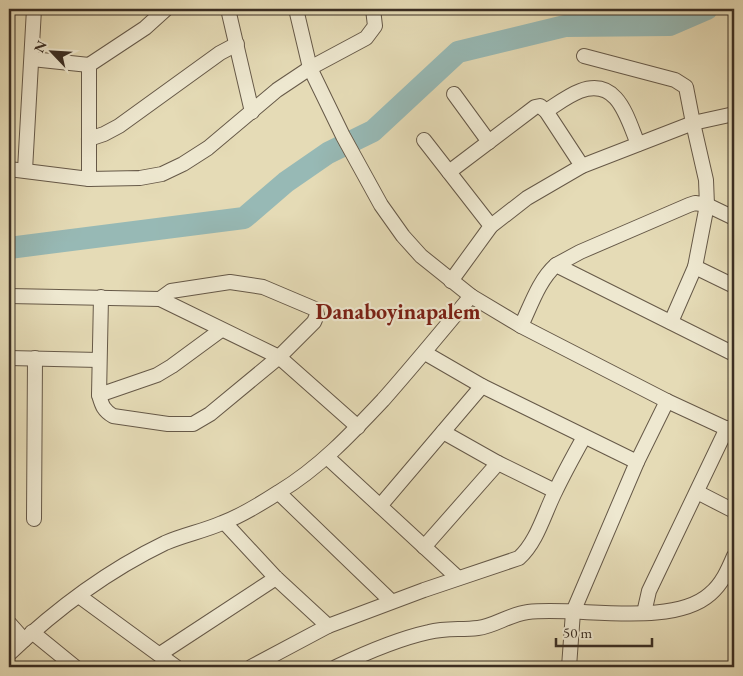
<svg xmlns="http://www.w3.org/2000/svg" width="743" height="676" font-family="'EB Garamond',serif">
  <style>
    .lines { fill: none; stroke-linecap: round; stroke-linejoin: round }
    .river { stroke: #97b9b5; stroke-width: 22 }
    .minor-casing { stroke: #665948; stroke-width: 16 }
    .minor { stroke: #eee8d0; stroke-width: 14 }
    .labels { text-anchor: middle; stroke-width: 4.5; stroke-linejoin: round; paint-order: stroke }
    .district-label { font-size: 22px; font-weight: bold; fill: #7a1f14; stroke: #eee8d0 }
  </style>
  <rect width="100%" height="100%" fill="#e5dbb6"/>
  <filter id="stains"><feTurbulence type="fractalNoise" baseFrequency=".004" numOctaves="4"/><feColorMatrix values="0 0 0 0 .2 0 0 0 0 .09 0 0 0 0 .02 0 0 0 .5 -.17"/></filter>
  <radialGradient id="worn" r=".72"><stop offset=".6" stop-color="#630" stop-opacity="0"/><stop offset="1" stop-color="#630" stop-opacity=".3"/></radialGradient>
  <g class="lines">
    <path class="river" d="M9,248L244,218L286,182L328,153L373,131L458,52L565,26L670,25L707,9"/>
    <defs>
      <g id="minor">
        <path d="M228,9L252,112"/>
        <path d="M296,9L310,68L343,136L381,205L403,236L421,256L471,296L521,326L667,401L734,432"/>
        <path d="M32,59L89,65"/>
        <path d="M454,94L489,142"/>
        <path d="M546,111C557,104 569,95 580,91C618,77 627,118 638,144"/>
        <path d="M89,139L104,134L119,126L220,53L237,44"/>
        <path d="M424,140L491,226"/>
        <path d="M9,169L89,179L140,178L162,174L183,164L208,148L277,90L310,68L366,38L375,26L373,9"/>
        <path d="M25,170L34,9"/>
        <path d="M449,172L535,107L540,106L546,111L582,166"/>
        <path d="M89,179V65L145,28L166,9"/>
        <path d="M734,218L707,205L695,267L734,286"/>
        <path d="M556,265L580,252L689,205L695,203L707,205L706,180L693,123L686,87L675,80L584,56"/>
        <path d="M451,281L491,226L527,198L582,166L693,123L734,114"/>
        <path d="M9,296L160,299L279,357L358,427"/>
        <path d="M101,297L99,395L157,375L172,366L221,330"/>
        <path d="M671,322L695,267"/>
        <path d="M521,326C531,305 539,280 556,265L734,354"/>
        <path d="M425,353L482,386L637,462"/>
        <path d="M9,358L99,360"/>
        <path d="M99,395C102,405 103,410 113,416L168,424H193L210,414L279,357L314,322L317,315L315,309L263,287L230,282L171,291L160,299"/>
        <path d="M443,432L498,463"/>
        <path d="M327,457L458,578"/>
        <path d="M697,492L734,511"/>
        <path d="M279,493L391,601"/>
        <path d="M380,506L482,386"/>
        <path d="M34,519L35,358"/>
        <path d="M225,523L276,578L328,626"/>
        <path d="M424,547L498,463L555,491"/>
        <path d="M79,596L176,667"/>
        <path d="M644,613L649,591L727,428"/>
        <path d="M9,623L24,640"/>
        <path d="M32,632L75,667"/>
        <path d="M9,654C55,610 107,571 165,543C183,535 204,531 222,523C241,516 262,503 279,492C319,468 351,434 383,400C413,366 442,331 471,296"/>
        <path d="M160,654L276,578"/>
        <path d="M251,667L328,626L424,590L519,558C537,542 544,514 555,492C564,473 574,455 584,437"/>
        <path d="M336,667C365,653 397,639 429,632C445,628 461,630 478,628C495,626 510,614 528,612C577,606 672,628 710,594C722,584 728,570 734,556"/>
        <path d="M569,667L573,612L637,462L667,401"/>
      </g>
    </defs>
    <use href="#minor" class="minor-casing"/>
    <use href="#minor" class="minor"/>
  </g>
  <g class="labels">
    <g class="district-label">
      <text x="398" y="319">Danaboyinapalem</text>
    </g>
  </g>
  <rect width="743" height="676" fill="none" stroke="#e5dbb6" stroke-width="30"/>
  <rect x="10" y="10" width="723" height="656" fill="none" stroke="#3b2e23" stroke-width="2.5"/>
  <rect x="15" y="15" width="713" height="646" fill="none" stroke="#3b2e23"/>
  <g transform="translate(52 52) rotate(295)" stroke="#eee8d0" stroke-width="4" paint-order="stroke">
  <path d="M0-4L9 19L0 12L-9 19Z" fill="#3b2e23"/>
  <text y="-8" font-size="14" font-weight="bold" text-anchor="middle" fill="#3b2e23">N</text>
  </g>
  <path d="M556 638v8h96v-8" fill="none" stroke="#3b2e23" stroke-width="2.5"/>
  <text x="563" y="638" font-size="15" fill="#3b2e23" stroke="#eee8d0" stroke-width="4" paint-order="stroke">50 m</text>
  <rect width="100%" height="100%" filter="url(#stains)"/>
  <rect width="100%" height="100%" fill="url(#worn)"/>
</svg>
